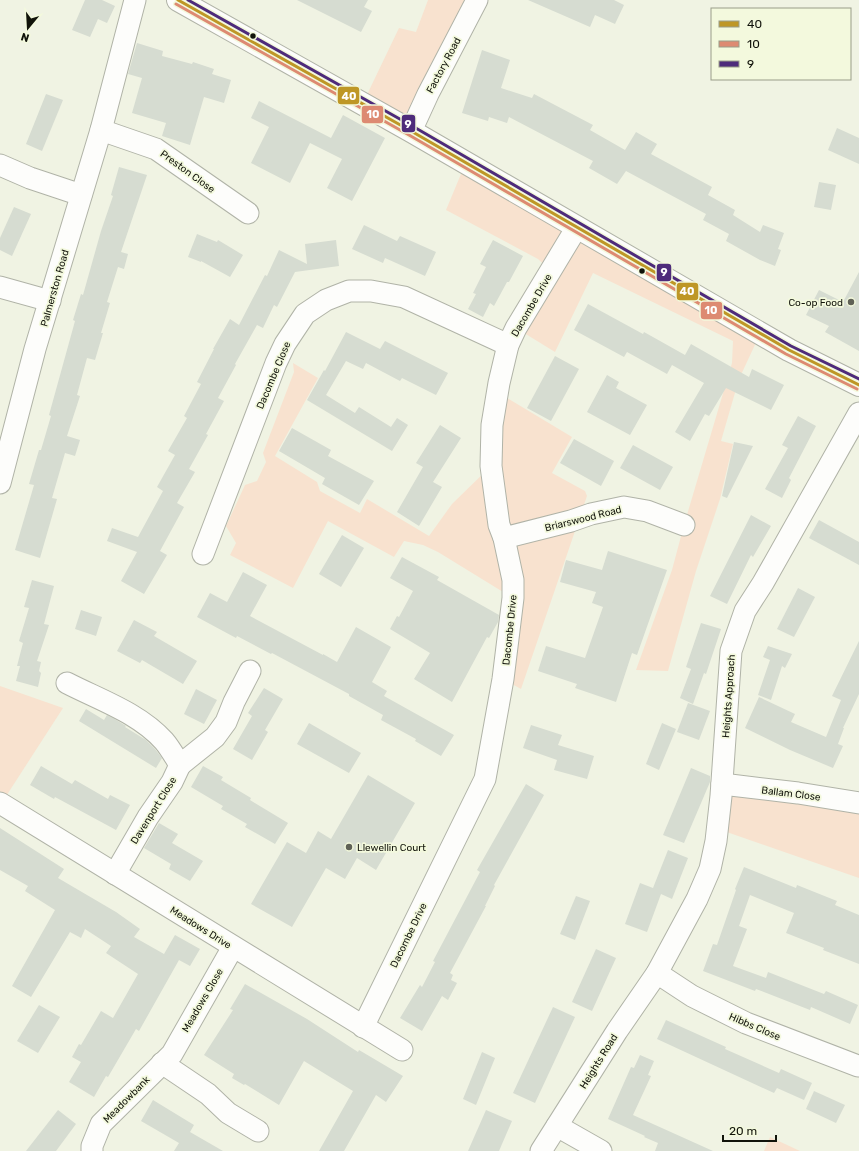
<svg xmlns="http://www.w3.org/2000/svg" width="859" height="1151" font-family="Rubik,sans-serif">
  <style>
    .green { fill: #f8e2cf }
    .building { fill: #d6dcd1 }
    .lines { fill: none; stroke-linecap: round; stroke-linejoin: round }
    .minor-casing { stroke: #b0b3a7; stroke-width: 23 }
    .secondary-casing { stroke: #b0b3a7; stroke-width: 24 }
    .minor { stroke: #fdfdfb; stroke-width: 21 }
    .secondary { stroke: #fdfdfb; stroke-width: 22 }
    .bus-1-casing { stroke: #f3f9dd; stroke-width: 6 }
    .bus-2-casing { stroke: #f3f9dd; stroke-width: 6 }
    .bus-3-casing { stroke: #f3f9dd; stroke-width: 6 }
    .bus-1 { stroke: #be9726; stroke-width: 3 }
    .bus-2 { stroke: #dd8a72; stroke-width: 3 }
    .bus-3 { stroke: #4e2b7b; stroke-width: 3 }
    .bus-dot { fill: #11130a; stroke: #f3f9dd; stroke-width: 1.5 }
    .poi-dot { fill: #5f6156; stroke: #f3f9dd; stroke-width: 1.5 }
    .labels { text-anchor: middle; stroke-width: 3.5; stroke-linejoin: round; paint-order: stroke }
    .street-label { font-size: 10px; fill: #11130a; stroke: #f3f9dd }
    .poi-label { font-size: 10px; fill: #11130a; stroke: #f3f9dd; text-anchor: end }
    .line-badge { stroke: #f3f9dd; stroke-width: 1.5 }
    .badge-label { font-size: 11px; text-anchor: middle; font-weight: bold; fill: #fff }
  </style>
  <rect width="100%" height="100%" fill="#f0f3e3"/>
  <g class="green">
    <path d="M428,0H477L411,131L363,103L399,28L416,32Z"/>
    <path d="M466,162L760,334L739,379L721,441L733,444L720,499L696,571L668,671L636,670L672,570L684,525L732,363L733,341L593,273L555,352L516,328L551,271L538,259L446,210Z"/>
    <path d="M293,363L318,378L275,456L317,482L320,491L360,513L367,499L429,536L452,504L491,466L497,392L572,437L552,473L585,491L587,496L521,689L503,679L513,598L438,552L423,545L404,541L394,557L328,521L293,588L230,555L236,543L226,526L245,485L257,481L266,462L263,453L294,372Z"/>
    <path d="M0,686L63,708L1,804L0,803Z"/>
    <path d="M722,784L859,803V878L718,829Z"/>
    <path d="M770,1137L800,1151H764Z"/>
  </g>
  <g class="building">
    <path d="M85,0H102L115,6L107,23L98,19L90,37L72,30Z"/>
    <path d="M297,0H368L364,7L372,11L361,32Z"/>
    <path d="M528,0H614L624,5L615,24L595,15L590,27Z"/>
    <path d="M137,43L163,51L162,56L192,64L193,62L214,69L212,74L231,80L224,103L204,97L190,145L162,136L166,123L132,113L142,78L128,74Z"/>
    <path d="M482,50L510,60L501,88L532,98L534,94L593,125L590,130L625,150L636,132L657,144L651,154L712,187L708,195L735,210L733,215L760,232L763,225L784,233L778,249L781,250L775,266L760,260L726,241L729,234L703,220L706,214L626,171L617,184L589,168L593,161L509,117L507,123L489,117L488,121L462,113Z"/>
    <path d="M46,94L63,100L42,151L26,144Z"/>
    <path d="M259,101L331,138L343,115L385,138L352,201L327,188L342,159L310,143L290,183L251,163L269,127L251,118Z"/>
    <path d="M837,128L859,138V164L828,150Z"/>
    <path d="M119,167L147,175L121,252L128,254L124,269L118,267L107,302L110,303L101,333H103L95,360L87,358L77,395L80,396L67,436L80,440L75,456L65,453L52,498L57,499L40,558L15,550L34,485L29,484L39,450H41L51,416L49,415L75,321L73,320L81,294L83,295L101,231L113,196L111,195Z"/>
    <path d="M819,182L836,185L831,210L814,207Z"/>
    <path d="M14,207L31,214L12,256L0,250V238Z"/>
    <path d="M364,225L397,241L400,236L436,252L425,276L385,258L383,263L352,249Z"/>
    <path d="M197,234L217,242L218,240L243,255L230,277L201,261V262L188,257Z"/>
    <path d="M336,240L339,266L295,272L277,307L274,305L263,328L257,325L235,364L236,365L218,398L224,401L206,434L208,435L189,469L195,472L177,503L184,507L160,551L167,555L144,594L121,581L137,552L107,541L112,528L138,537L163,491L157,487L175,455L168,451L187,418L184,416L201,384L197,382L214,349H213L230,319L239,325L265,275L267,276L279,250L307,264L305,244Z"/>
    <path d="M493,240L523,256L509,282H507L494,306L490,303L483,317L468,309L476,294L473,293L486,267L480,264Z"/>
    <path d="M859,272V351L825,332L829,326L806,315L819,290L843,302Z"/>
    <path d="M588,304L643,334L644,332L685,355L691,344L749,377L752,369L784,385L771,410L726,388L709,416L705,414L690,441L675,432L704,383L672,365L667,374L627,352L624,357L574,330Z"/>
    <path d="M346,332L380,349L385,341L448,373L436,395L402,378L400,381L366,363L363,369L346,361L326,395L355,413L359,407L391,427L397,418L408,425L392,451L307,400L324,370L325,371Z"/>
    <path d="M555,356L579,369L551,421L527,408Z"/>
    <path d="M607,375L619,382L616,388L647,405L630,435L587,412Z"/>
    <path d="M798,416L816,426L789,478L791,480L782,498L765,489L788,448L782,445Z"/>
    <path d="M440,425L461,438L433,482L442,487L419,526L397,512L423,467L416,463Z"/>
    <path d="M292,428L331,450L328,456L374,481L359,505L322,484L325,478L279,451Z"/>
    <path d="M574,439L614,461L601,486L560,463Z"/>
    <path d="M734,442L753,446L727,498L722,496Z"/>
    <path d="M633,445L673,467L660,490L620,468Z"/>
    <path d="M751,515L771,526L753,557L751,555L727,604L710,596Z"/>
    <path d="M819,520L859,542V565L809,538Z"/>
    <path d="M342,535L364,548L341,587L319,574Z"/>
    <path d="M608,551L667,570L637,655L632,653L616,702L575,688L577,684L538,671L546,646L585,658L603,607L592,603L596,592L560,582L566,560L602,570Z"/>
    <path d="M402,557L439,577L437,580L499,615L498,622L489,638L487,637L452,702L414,679L430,653L390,629L397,616L399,617L413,591L390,578Z"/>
    <path d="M243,572L267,585L250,616L323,655V654L337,662L356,627L391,647L372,682L387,691L384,696L454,735L441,756L415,741L416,739L381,720L383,715L349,696V694L272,653L271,654L237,636L236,638L197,617L210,593L227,602Z"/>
    <path d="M32,580L54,586L44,624L49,625L37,661L41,662L39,671L41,673L38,687L16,681L20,666H17L23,643L19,641L29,608L24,607Z"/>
    <path d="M798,588L815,597L794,637L777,629Z"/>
    <path d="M81,610L102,617L96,636L75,629Z"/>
    <path d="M134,620L157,632L154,636L197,661L183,684L142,660L140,663L117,651Z"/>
    <path d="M701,623L721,629L706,674L704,673L693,704L680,698L691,669L686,667Z"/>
    <path d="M859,641V694L843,728H844L838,744L843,746L833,768L790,750L745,728L759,697L795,714L791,722L826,737L841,700L832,696Z"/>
    <path d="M768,646L792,654L785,668L782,666L771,700L758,695L770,660L763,657Z"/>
    <path d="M264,688L283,699L265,730L268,732L252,760L233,749L252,716L248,713Z"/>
    <path d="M196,689L217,700L204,724L184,714Z"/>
    <path d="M688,703L710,711L699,740L677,732Z"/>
    <path d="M86,709L104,720L107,715L113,718L126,726L125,727L146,740L155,749L162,758L156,768L79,721Z"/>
    <path d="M309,723L361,753L349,773L297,744Z"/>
    <path d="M662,723L676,729L659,770L646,764Z"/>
    <path d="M531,725L562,735L558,745L594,756L587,779L554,770L557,760L523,748Z"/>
    <path d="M41,766L72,784L75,780L108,799L110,795L130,805L116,830L55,797L54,799L30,785Z"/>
    <path d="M203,766L223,777L221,780L251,798L250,800L288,823L275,844L245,827L247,824L221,809L223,806L191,787Z"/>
    <path d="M691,768L710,776V782L684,843L663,835Z"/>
    <path d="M368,775L415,803L376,870L357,858L345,879L326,868L292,927L251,904L287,842L306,853L318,831L331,839Z"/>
    <path d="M526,784L544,795L494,885L495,886L485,906H486L450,973L453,975L451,980L457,983L448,1000L442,996L422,1031L400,1018L420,985L422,987L435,962L433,961L480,872L477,870Z"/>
    <path d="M159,823L178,834L172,843L203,861L190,881L169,869L171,864L144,848Z"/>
    <path d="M0,828L64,869L58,878L116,912L140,929L134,937L164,954L175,935L200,949L190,966L179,960L139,1031L136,1029L108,1077L106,1076L94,1097L69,1082L81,1062L72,1057L79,1044L81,1045L101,1011L113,1018L138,974L106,953L111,946L85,929L81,938L70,932L31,997L12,986L55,910L25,891L28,886L0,870Z"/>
    <path d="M668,850L688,858L672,899L661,894L647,932L625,924L640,883L653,888Z"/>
    <path d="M744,867L796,888L797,885L837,901L835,905L859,915V964L823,950L824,948L786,933L794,913L750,895L739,926L747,929L733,966L766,978L768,972L824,994L826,991L858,1005L850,1024L811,1007L810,1010L756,989L755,991L703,971L713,944L717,945L736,890L735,889Z"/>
    <path d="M576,896L590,901L575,940L560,934Z"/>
    <path d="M596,949L616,958L592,1011L572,1002Z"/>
    <path d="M245,984L307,1019L358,1052L359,1050L403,1076L386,1102L376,1095L344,1151H319L353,1091L304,1061L279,1105L245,1084L244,1085L232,1078L234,1074L204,1055L233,1010L230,1009Z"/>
    <path d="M39,1005L60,1017L38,1053L17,1041Z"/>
    <path d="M553,1007L575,1017L535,1103L513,1093Z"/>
    <path d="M666,1020L726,1047L725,1049L779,1073L781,1069L812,1083L804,1100L777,1088L774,1093L657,1039Z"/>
    <path d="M482,1052L495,1058L476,1105L463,1099Z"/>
    <path d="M640,1055L654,1061L648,1075L651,1076L633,1115L713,1151H655L658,1143L644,1137L645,1136L608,1119L631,1067L634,1068Z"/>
    <path d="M814,1091L845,1105L836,1123L806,1109Z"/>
    <path d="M153,1100L194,1125L190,1132L223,1151H174L179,1143L141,1121Z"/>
    <path d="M58,1110L76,1124L56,1151H26Z"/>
    <path d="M486,1110L512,1121L499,1151H468Z"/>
  </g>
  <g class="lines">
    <defs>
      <g id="minor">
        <path d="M101,130L156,149L248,213"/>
        <path d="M411,131L428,94L477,0"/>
        <path d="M0,165L30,178L81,195"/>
        <path d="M0,287L50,301"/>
        <path d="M0,483L35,349L101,130L135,0"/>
        <path d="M504,538L571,521L591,514L624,507L647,511L684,525"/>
        <path d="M203,554L276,363L285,344L305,314L326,300L349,291H371L404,297L508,345"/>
        <path d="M67,683C100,700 139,713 164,741C170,748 175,757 180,765L172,782L148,817L115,874"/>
        <path d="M180,765L215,737L226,722L234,702L250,671"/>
        <path d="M722,784L798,793L859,803"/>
        <path d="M0,803L402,1050"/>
        <path d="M657,973L692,996L746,1023L858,1066"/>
        <path d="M363,1027L485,779L503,679L513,598V580L504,538L499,525L491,466L492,425L499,383L508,345L516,328L577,227"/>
        <path d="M162,1063L208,1094L228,1113L258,1131"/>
        <path d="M557,1126L601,1151"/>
        <path d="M92,1151V1146L101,1124L172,1054L233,947"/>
        <path d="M541,1151L617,1031L657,973L697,899L710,869L716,841L721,796L731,651L745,611L763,583L859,413"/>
      </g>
      <path id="secondary" d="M178,0L411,131L789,350L859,385"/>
    </defs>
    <use href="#minor" class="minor-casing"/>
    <use href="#secondary" class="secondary-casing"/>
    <use href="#minor" class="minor"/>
    <use href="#secondary" class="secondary"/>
    <defs>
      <path id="bus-1" d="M178,0L411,131L789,350L859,385"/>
      <path id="bus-2" d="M176,4L409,135L786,354L857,389"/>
      <path id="bus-3" d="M188,0L414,127L791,346L859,379"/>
    </defs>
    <use href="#bus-1" class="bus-1-casing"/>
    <use href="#bus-2" class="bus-2-casing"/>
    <use href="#bus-3" class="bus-3-casing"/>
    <use href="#bus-1" class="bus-1"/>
    <use href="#bus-2" class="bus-2"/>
    <use href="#bus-3" class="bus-3"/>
  </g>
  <g class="bus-dot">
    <circle cx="253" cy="36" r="3.5"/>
    <circle cx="642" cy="271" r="3.5"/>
  </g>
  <g class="poi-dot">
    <circle cx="851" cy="302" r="4"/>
    <circle cx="349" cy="847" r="4"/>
  </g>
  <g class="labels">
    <g class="street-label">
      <text transform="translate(443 65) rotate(-62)" y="4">Factory Road</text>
      <text transform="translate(188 171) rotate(36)" y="4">Preston Close</text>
      <text transform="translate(54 288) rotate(-74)" y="4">Palmerston Road</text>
      <text transform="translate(531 305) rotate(-60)" y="4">Dacombe Drive</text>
      <text transform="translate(273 375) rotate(-67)" y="4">Dacombe Close</text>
      <text transform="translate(583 518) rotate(-14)" y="4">Briarswood Road</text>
      <text transform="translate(509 630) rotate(-84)" y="4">Dacombe Drive</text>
      <text transform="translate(728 696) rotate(-86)" y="4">Heights Approach</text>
      <text transform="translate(791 793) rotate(7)" y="4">Ballam Close</text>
      <text transform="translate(153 810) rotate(-58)" y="4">Davenport Close</text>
      <text transform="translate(201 927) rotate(32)" y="4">Meadows Drive</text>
      <text transform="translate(408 935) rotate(-64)" y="4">Dacombe Drive</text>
      <text transform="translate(202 1000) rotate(-60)" y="4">Meadows Close</text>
      <text transform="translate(755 1026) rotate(23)" y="4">Hibbs Close</text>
      <text transform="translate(598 1061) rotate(-58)" y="4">Heights Road</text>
      <text transform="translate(126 1099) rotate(-45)" y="4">Meadowbank</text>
    </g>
    <g class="poi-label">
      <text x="843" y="306">Co-op Food</text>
      <text x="357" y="851" text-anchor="start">Llewellin Court</text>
    </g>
  </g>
  <g class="line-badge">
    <rect x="337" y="86" width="23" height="19" rx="4" fill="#be9726"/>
    <rect x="361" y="105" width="23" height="19" rx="4" fill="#dd8a72"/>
    <rect x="401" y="114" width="15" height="19" rx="4" fill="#4e2b7b"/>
    <rect x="656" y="263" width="16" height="19" rx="4" fill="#4e2b7b"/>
    <rect x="676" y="282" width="23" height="19" rx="4" fill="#be9726"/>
    <rect x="700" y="301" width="23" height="19" rx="4" fill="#dd8a72"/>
  </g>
  <g class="badge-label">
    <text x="349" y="100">40</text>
    <text x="373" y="118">10</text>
    <text x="408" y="128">9</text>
    <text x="664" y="276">9</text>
    <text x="687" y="295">40</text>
    <text x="711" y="314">10</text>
  </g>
  <rect x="711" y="8" width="140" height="72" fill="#f3f9dd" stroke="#999d89"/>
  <rect x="719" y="21" width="20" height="6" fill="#be9726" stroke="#999d89"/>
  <text x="747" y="28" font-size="12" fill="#11130a">40</text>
  <rect x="719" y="41" width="20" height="6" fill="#dd8a72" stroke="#999d89"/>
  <text x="747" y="48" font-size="12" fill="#11130a">10</text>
  <rect x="719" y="61" width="20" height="6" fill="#4e2b7b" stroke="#999d89"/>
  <text x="747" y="68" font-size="12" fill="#11130a">9</text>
  <g transform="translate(28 28) rotate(198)" stroke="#f3f9dd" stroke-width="3" paint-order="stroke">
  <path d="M0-3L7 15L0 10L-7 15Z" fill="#11130a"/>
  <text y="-6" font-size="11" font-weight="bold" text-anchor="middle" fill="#11130a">N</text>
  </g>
  <path d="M723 1135v6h53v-6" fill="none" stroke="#11130a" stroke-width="2"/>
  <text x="729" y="1135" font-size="12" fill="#11130a" stroke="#f3f9dd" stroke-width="3" paint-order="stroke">20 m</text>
</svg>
